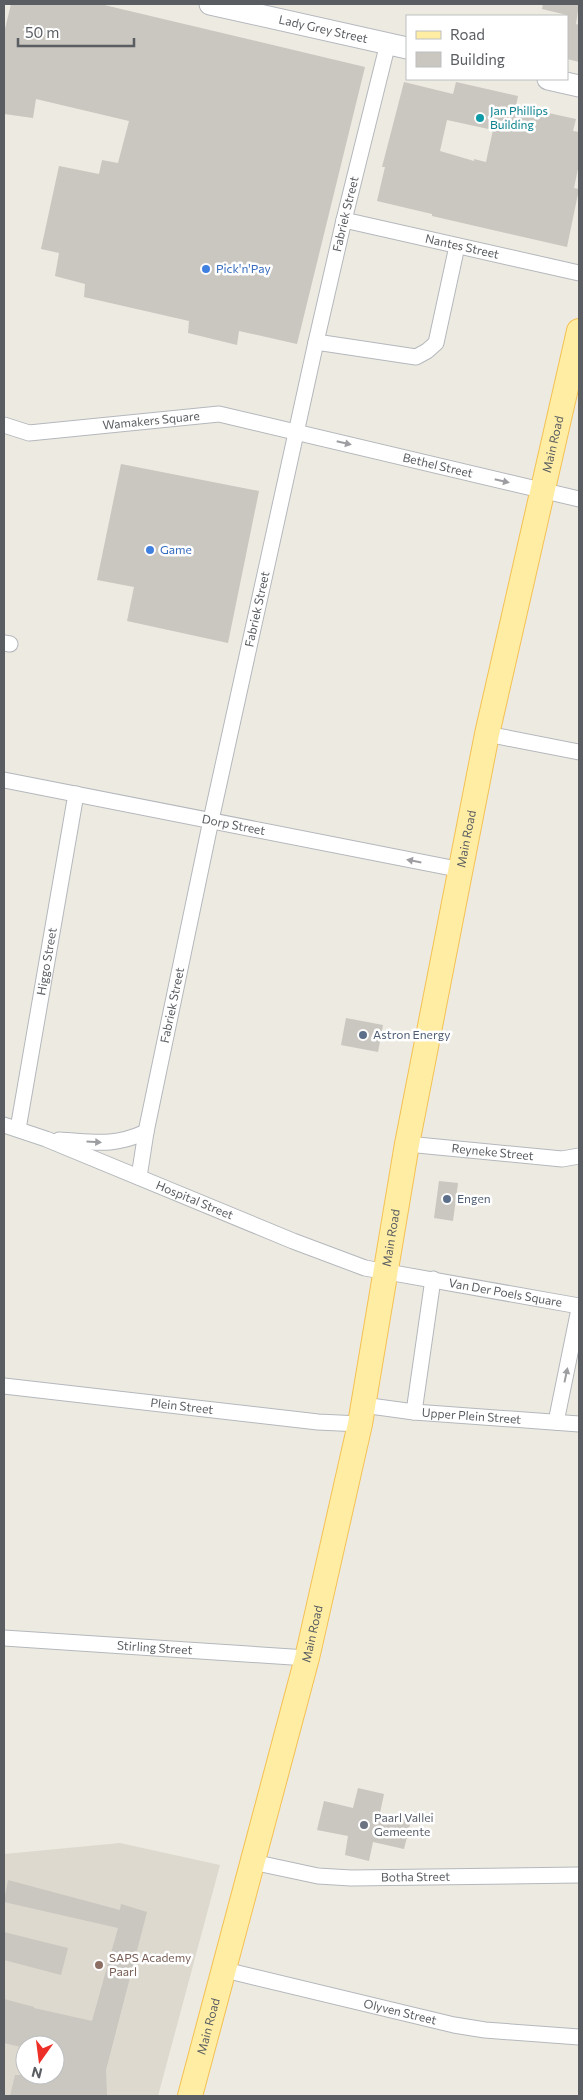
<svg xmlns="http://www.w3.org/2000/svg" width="583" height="2100" font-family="Commissioner,sans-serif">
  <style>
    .education { fill: #ddd9cf; fill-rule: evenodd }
    .building { fill: #cac6c0; fill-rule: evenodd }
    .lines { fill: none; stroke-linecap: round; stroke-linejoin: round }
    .minor-casing { stroke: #b4b8bc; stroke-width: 17 }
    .secondary-casing { stroke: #b5b9be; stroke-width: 23 }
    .primary-casing { stroke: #f4c153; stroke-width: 26 }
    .minor { stroke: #fff; stroke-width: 15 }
    .secondary { stroke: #fff; stroke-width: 21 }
    .primary { stroke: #ffeda4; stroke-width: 24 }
    .oneway { fill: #9c9ea1 }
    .culture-dot { fill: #0f9aa8; stroke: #fff; stroke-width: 2 }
    .shop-dot { fill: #3f7fe0; stroke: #fff; stroke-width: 2 }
    .service-dot { fill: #5c6f8a; stroke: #fff; stroke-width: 2 }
    .worship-dot { fill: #6b7280; stroke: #fff; stroke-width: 2 }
    .education-dot { fill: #8d6e63; stroke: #fff; stroke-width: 2 }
    .labels { text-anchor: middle; stroke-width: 5; stroke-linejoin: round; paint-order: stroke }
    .street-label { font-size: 12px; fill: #5a5e62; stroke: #fff }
    .culture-label { font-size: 12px; fill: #0d838f; stroke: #fff; text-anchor: start }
    .shop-label { font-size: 12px; fill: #366cbe; stroke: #fff; text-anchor: start }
    .service-label { font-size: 12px; fill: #4e5e75; stroke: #fff; text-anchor: start }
    .worship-label { font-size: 12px; fill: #5b616d; stroke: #fff; text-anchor: start }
    .education-label { font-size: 12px; fill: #785e54; stroke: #fff; text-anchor: start }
  </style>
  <rect width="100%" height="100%" fill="#edeae1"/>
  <path class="education" d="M120,1843L220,1865L158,2096H4V1854ZM25,2045H55V2075H25Z"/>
  <g class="building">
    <path d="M11,4H100L365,67L297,344L239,331L237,345L188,333L189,321L84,297L85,284L55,276L59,253L41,249L59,166L99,174L102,160L118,163L129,121L36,99L33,118L4,114V33Z"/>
    <path d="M543,4H579L576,24L579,25V62L567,59V15L542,9Z"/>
    <path d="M404,82L453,94L456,82L518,96L516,106L576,119L573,131L579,132V164L574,188L579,189L567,247L432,216V214L377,201L385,167H382ZM447,120L493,130L486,162L474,159V161L440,151Z"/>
    <path d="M121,464L259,491L228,643L127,621L134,587L97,580Z"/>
    <path d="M346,1018L383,1025L378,1052L341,1045Z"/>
    <path d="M439,1181L458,1183L453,1221L434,1218Z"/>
    <path d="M358,1788L384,1794L380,1813L411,1821L404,1849L373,1842L369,1861L345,1855L348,1836L317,1830L324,1801L353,1808Z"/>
    <path d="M8,1880L120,1910L121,1904L147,1912L106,2070L107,2096H10L15,2075H55V2045H25V2048L4,2043V1999L34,2007V2008L92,2021L118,1928L4,1902Z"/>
    <path d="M4,1932L68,1948L61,1975L4,1960Z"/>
  </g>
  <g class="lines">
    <defs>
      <g id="minor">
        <path id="s1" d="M344,220L579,273"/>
        <path d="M316,342L416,357L427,351L436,343L457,246"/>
        <path id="s2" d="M4,425L29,433L219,414L579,499"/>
        <path d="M4,643L10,644"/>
        <path d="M487,734L579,752"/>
        <path id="s3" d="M4,780L462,870"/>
        <path id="s4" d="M4,1125L46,1139L293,1241L365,1268L579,1306"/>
        <path id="s5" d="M18,1129L76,794"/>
        <path d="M59,1140C95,1142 112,1147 146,1132"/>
        <path id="s6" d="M407,1144L562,1159L579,1156"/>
        <path id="s7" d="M139,1177L146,1132L211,820L316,342L344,220L388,43"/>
        <path id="s8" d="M4,1386L318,1422L360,1424"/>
        <path id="s9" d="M363,1405L414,1412L579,1424"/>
        <path d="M414,1412L433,1279"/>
        <path d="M556,1422L579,1309"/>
        <path id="s10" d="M4,1638L307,1658"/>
        <path id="s11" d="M253,1862L318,1876L351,1878L579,1875"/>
        <path id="s12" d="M225,1970L454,2025L485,2030L579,2037"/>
      </g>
      <g id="secondary">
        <path id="s13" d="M210,4L407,48"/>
        <path d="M548,79L579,86"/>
      </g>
      <g id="primary">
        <path id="s14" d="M190,2096L307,1658L360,1424L407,1144L487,734L579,331"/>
      </g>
    </defs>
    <use href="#minor" class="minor-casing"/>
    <use href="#secondary" class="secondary-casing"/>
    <use href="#primary" class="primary-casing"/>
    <use href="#minor" class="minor"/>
    <use href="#secondary" class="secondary"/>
    <use href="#primary" class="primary"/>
  </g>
  <defs><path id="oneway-solid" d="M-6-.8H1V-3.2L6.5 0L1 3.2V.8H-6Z" transform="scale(1.25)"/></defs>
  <g class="oneway">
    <use href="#oneway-solid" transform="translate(344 443) rotate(13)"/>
    <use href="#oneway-solid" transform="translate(502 481) rotate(13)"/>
    <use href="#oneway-solid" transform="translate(414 861) rotate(-169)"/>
    <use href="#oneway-solid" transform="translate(94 1142) rotate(3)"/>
    <use href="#oneway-solid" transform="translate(566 1375) rotate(-78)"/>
  </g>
  <circle class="culture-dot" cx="480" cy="118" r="5"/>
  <g class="shop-dot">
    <circle cx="206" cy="269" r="5"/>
    <circle cx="150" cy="550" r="5"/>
  </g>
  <g class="service-dot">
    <circle cx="363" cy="1035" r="5"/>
    <circle cx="447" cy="1199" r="5"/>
  </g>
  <circle class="worship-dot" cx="364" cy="1825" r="5"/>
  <circle class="education-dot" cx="99" cy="1965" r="5"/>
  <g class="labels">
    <g class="street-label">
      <text dy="4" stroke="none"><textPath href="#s13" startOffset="116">Lady Grey Street</textPath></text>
      <text dy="4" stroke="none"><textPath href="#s7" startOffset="985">Fabriek Street</textPath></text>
      <text dy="4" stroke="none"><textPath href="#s1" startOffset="121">Nantes Street</textPath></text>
      <text dy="4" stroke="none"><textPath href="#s2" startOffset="149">Wamakers Square</textPath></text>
      <text dy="4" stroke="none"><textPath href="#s14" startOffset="1692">Main Road</textPath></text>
      <text dy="4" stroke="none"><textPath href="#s2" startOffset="442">Bethel Street</textPath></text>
      <text dy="4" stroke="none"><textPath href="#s7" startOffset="580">Fabriek Street</textPath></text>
      <text dy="4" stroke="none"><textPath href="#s3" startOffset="234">Dorp Street</textPath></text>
      <text dy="4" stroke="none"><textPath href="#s14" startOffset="1288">Main Road</textPath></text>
      <text dy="4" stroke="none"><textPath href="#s5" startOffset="170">Higgo Street</textPath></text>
      <text dy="4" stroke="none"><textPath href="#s7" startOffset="175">Fabriek Street</textPath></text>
      <text dy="4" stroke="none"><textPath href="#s6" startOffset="86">Reyneke Street</textPath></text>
      <text dy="4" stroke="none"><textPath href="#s4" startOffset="205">Hospital Street</textPath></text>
      <text dy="4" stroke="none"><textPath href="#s14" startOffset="882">Main Road</textPath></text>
      <text dy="4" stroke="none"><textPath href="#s4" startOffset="531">Van Der Poels Square</textPath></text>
      <text dy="4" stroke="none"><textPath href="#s8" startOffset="179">Plein Street</textPath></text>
      <text dy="4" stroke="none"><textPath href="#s9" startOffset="109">Upper Plein Street</textPath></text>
      <text dy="4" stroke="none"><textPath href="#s14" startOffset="478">Main Road</textPath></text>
      <text dy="4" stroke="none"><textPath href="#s10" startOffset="151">Stirling Street</textPath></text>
      <text dy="4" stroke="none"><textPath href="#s11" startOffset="164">Botha Street</textPath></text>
      <text dy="4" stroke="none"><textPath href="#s12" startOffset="180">Olyven Street</textPath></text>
      <text dy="4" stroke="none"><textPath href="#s14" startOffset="72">Main Road</textPath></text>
    </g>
    <g class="culture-label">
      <text x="490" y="115">Jan Phillips<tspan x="490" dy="14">Building</tspan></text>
    </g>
    <g class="shop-label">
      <text x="216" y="273">Pick'n'Pay</text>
      <text x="160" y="554">Game</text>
    </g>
    <g class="service-label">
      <text x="373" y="1039">Astron Energy</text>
      <text x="457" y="1203">Engen</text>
    </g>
    <g class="worship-label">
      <text x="374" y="1822">Paarl Vallei<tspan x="374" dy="14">Gemeente</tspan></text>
    </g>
    <g class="education-label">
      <text x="109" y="1962">SAPS Academy<tspan x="109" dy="14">Paarl</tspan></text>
    </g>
  </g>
  <rect width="583" height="2100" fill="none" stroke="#5a5e62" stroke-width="10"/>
  <rect x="406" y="15" width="162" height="65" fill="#ffffff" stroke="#bdbfc0"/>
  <rect x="416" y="31" width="25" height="8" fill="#ffeda4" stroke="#bdbfc0"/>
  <text x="450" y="40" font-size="15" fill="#5a5e62">Road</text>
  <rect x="416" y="52" width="25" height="15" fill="#cac6c0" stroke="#bdbfc0"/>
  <text x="450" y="65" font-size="15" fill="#5a5e62">Building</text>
  <g transform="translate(40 2060) rotate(194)"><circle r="24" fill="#ffffff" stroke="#bdbfc0"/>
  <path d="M0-4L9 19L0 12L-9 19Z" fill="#ed3027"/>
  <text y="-8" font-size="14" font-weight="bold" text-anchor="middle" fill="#5a5e62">N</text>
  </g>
  <path d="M18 38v8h116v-8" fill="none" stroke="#5a5e62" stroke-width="2.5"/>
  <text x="25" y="38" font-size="15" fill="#5a5e62" stroke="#ffffff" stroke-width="4" paint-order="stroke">50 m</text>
</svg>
